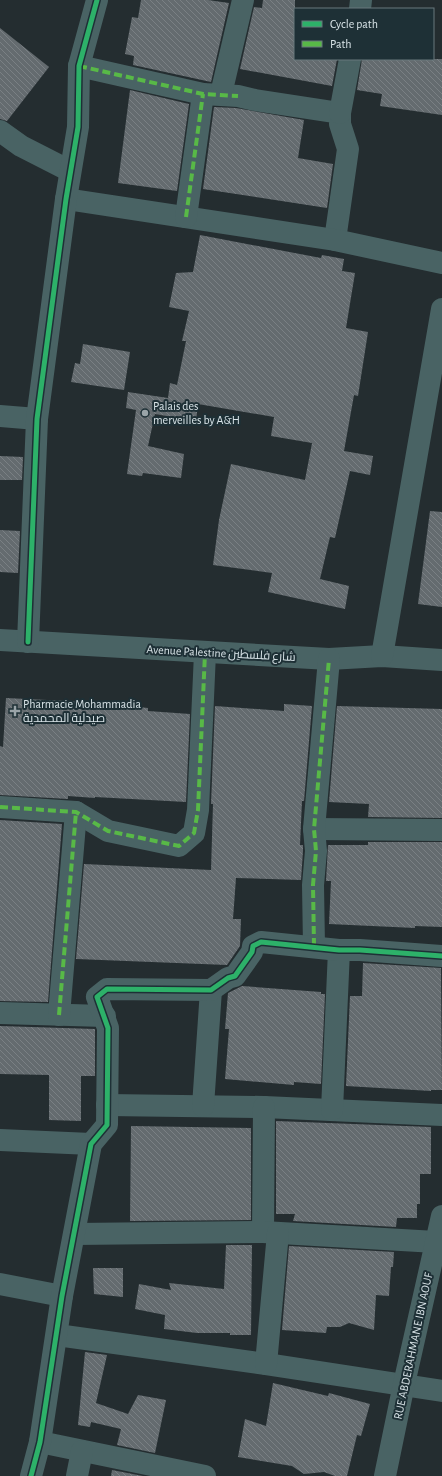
<svg xmlns="http://www.w3.org/2000/svg" width="442" height="1476" font-family="'Alegreya Sans',Cairo,sans-serif">
  <style>
    .building { fill: url(#building-back-hatch) }
    .lines { fill: none; stroke-linecap: round; stroke-linejoin: round }
    .minor { stroke: #496364; stroke-width: 22 }
    .quiet { stroke: #58b947; stroke-width: 4; stroke-dasharray: 8 4; stroke-linecap: butt }
    .cycleway-casing { stroke: #1e3036; stroke-width: 8 }
    .cycleway { stroke: #2db169; stroke-width: 5 }
    .poi-dot { fill: #9aa4a8; stroke: #1e3036; stroke-width: 1.5 }
    .labels { text-anchor: middle; stroke-width: 4; stroke-linejoin: round; paint-order: stroke }
    .poi-label { font-size: 12px; fill: #d9e4e8; stroke: #1e3036; text-anchor: start }
    .street-label { font-size: 12px; fill: #d9e4e8; stroke: #1e3036 }
  </style>
  <defs>
    <pattern id="building-back-hatch" width="6" height="6" patternUnits="userSpaceOnUse"><rect width="6" height="6" fill="#646b6f"/><path d="M-1 5l2 2M0 0l6 6M5-1l2 2" fill="none" stroke="#7a8084"/></pattern>
  </defs>
  <rect width="100%" height="100%" fill="#242d30"/>
  <g class="building">
    <path d="M141,0H208L229,3L211,82L133,65L134,56L125,54L132,17L138,18Z"/>
    <path d="M263,0H295V59H337L332,86L240,69L254,7L262,8Z"/>
    <path d="M0,28L49,67L7,121L0,119Z"/>
    <path d="M362,59H442V115L380,106L382,94L357,90Z"/>
    <path d="M130,90L189,104L177,191L118,183Z"/>
    <path d="M214,107L236,108L304,120L298,158L333,164L327,208L203,189Z"/>
    <path d="M200,235L321,258L322,255L344,259L342,271L355,273L346,328L368,332L358,396L354,395L344,451L373,456L370,475L350,471L335,538L330,537L320,579L349,586L345,609L268,592L272,573L213,565L219,520L231,464L305,480L312,443L271,436L274,417L198,404L196,421L155,414L148,446L184,454L181,478L143,473L142,476L127,474L136,410L126,408L128,392L168,398L170,383L177,385L186,341H182L189,311L169,307L176,273L193,272Z"/>
    <path d="M83,344L130,352L124,390L71,382L75,363L80,364Z"/>
    <path d="M0,456L23,457L22,480H0Z"/>
    <path d="M430,511L442,512V607L418,604Z"/>
    <path d="M0,530L20,531L18,573L0,572Z"/>
    <path d="M6,698L129,704V706L148,708V711L190,714L186,802L95,797V798L68,796V799L0,795V746L3,747Z"/>
    <path d="M284,704L312,706L304,801H302L300,845H303V851L301,880L236,878L233,919H241L240,946L227,965L76,959L84,864L211,870L213,804H211L215,706L284,711Z"/>
    <path d="M337,706L442,709V818L368,817L369,804L329,802Z"/>
    <path d="M0,820L62,824L48,1002L0,1001Z"/>
    <path d="M368,842H442V927L415,926V928L329,924L331,881H326L328,845H368Z"/>
    <path d="M363,963L441,968L442,1090H431V1091L346,1086L350,996H362Z"/>
    <path d="M242,986L321,992V994H325L321,1084L294,1082V1085L225,1079L229,1029H225L228,993Z"/>
    <path d="M0,1026L95,1029V1076H81V1121L49,1120V1075L0,1074Z"/>
    <path d="M276,1121L431,1127V1174H420V1204H417V1218H397L396,1227L293,1221L295,1214H276Z"/>
    <path d="M131,1126L251,1128V1220L130,1221Z"/>
    <path d="M226,1245H252L251,1335H230V1333H197L164,1329L165,1315L135,1309L139,1284L171,1290L169,1283L224,1289Z"/>
    <path d="M289,1246L394,1252L393,1267H391L389,1296L376,1295L374,1330L349,1323L340,1327H327L326,1333L282,1330Z"/>
    <path d="M93,1268H123V1297L94,1294Z"/>
    <path d="M85,1352L107,1355L96,1403L128,1414L138,1395L166,1400L155,1453L117,1445L121,1429L91,1422L90,1427L78,1425Z"/>
    <path d="M273,1383L328,1396L329,1393L370,1404L361,1436L357,1435L347,1476H335L324,1472L304,1474L292,1466L238,1457L245,1419L266,1426Z"/>
    <path d="M112,1470L143,1476H111Z"/>
  </g>
  <g class="lines">
    <g class="minor">
      <path d="M360,9L361,0"/>
      <path d="M79,66L203,94L238,96L255,100L340,113V124L348,149L335,240"/>
      <path d="M221,94L243,0"/>
      <path d="M340,113L350,59"/>
      <path d="M0,131L21,146L70,171"/>
      <path d="M66,199L335,240L442,263"/>
      <path d="M186,217L203,94"/>
      <path d="M0,416L37,419"/>
      <path d="M0,640L329,659L382,656L442,660"/>
      <path d="M28,642L37,419L66,199L78,127L79,66L97,0"/>
      <path d="M382,656L442,309"/>
      <path d="M0,807L76,812L108,831L179,846L194,833L198,810L205,653"/>
      <path d="M314,829L442,830"/>
      <path d="M314,946L313,885L316,851L314,829L329,659"/>
      <path d="M0,1013L105,1016"/>
      <path d="M59,1015L76,812"/>
      <path d="M107,1105L264,1107L442,1115"/>
      <path d="M203,1106L211,990"/>
      <path d="M332,1110L339,950"/>
      <path d="M0,1140L91,1144"/>
      <path d="M263,1232L264,1107"/>
      <path d="M75,1234L263,1232L436,1242"/>
      <path d="M0,1284L62,1296"/>
      <path d="M57,1335L266,1364L442,1391"/>
      <path d="M266,1364L278,1233"/>
      <path d="M40,1442L205,1476"/>
      <path d="M31,1476L40,1442L62,1296L91,1144L107,1125L108,1028L97,997L107,989L211,990L228,978L235,976L252,952L253,946L261,942L339,950H360L442,956"/>
      <path d="M77,1476L82,1451"/>
      <path d="M385,1476L404,1384L442,1216"/>
    </g>
    <g class="quiet">
      <path d="M79,66L203,94L238,96"/>
      <path d="M186,217L203,94"/>
      <path d="M0,807L76,812L108,831L179,846L194,833L198,810L205,653"/>
      <path d="M314,946L313,885L316,851L314,829L329,659"/>
      <path d="M59,1015L76,812"/>
    </g>
    <defs>
      <g id="cycleway">
        <path d="M28,642L37,419L66,199L78,127L79,66L97,0"/>
        <path d="M31,1476L40,1442L62,1296L91,1144L107,1125L108,1028L97,997L107,989L211,990L228,978L235,976L252,952L253,946L261,942L339,950H360L442,956"/>
      </g>
    </defs>
    <use href="#cycleway" class="cycleway-casing"/>
    <use href="#cycleway" class="cycleway"/>
  </g>
  <g class="poi-dot">
    <circle cx="145" cy="413" r="4"/>
    <path d="M13 705h4v4h4v4h-4v4h-4v-4h-4v-4h4z"/>
  </g>
  <g class="labels">
    <g class="poi-label">
      <text x="153" y="410">Palais des<tspan x="153" dy="14">merveilles by A&amp;H</tspan></text>
      <text x="23" y="708">Pharmacie Mohammadia<tspan x="23" dy="14">صيدلية المحمدية</tspan></text>
    </g>
    <g class="street-label">
      <text transform="translate(221 653) rotate(3)" y="4">Avenue Palestine شارع فلسطين</text>
      <text transform="translate(413 1346) rotate(-78)" y="4">RUE ABDERAHMANE IBN AOUF</text>
    </g>
  </g>
  <rect x="294" y="8" width="140" height="52" fill="#1e3036" stroke="#69787d"/>
  <rect x="302" y="21" width="20" height="6" fill="#2db169" stroke="#69787d"/>
  <text x="330" y="28" font-size="12" fill="#d9e4e8">Cycle path</text>
  <rect x="302" y="41" width="20" height="6" fill="#58b947" stroke="#69787d"/>
  <text x="330" y="48" font-size="12" fill="#d9e4e8">Path</text>
</svg>
